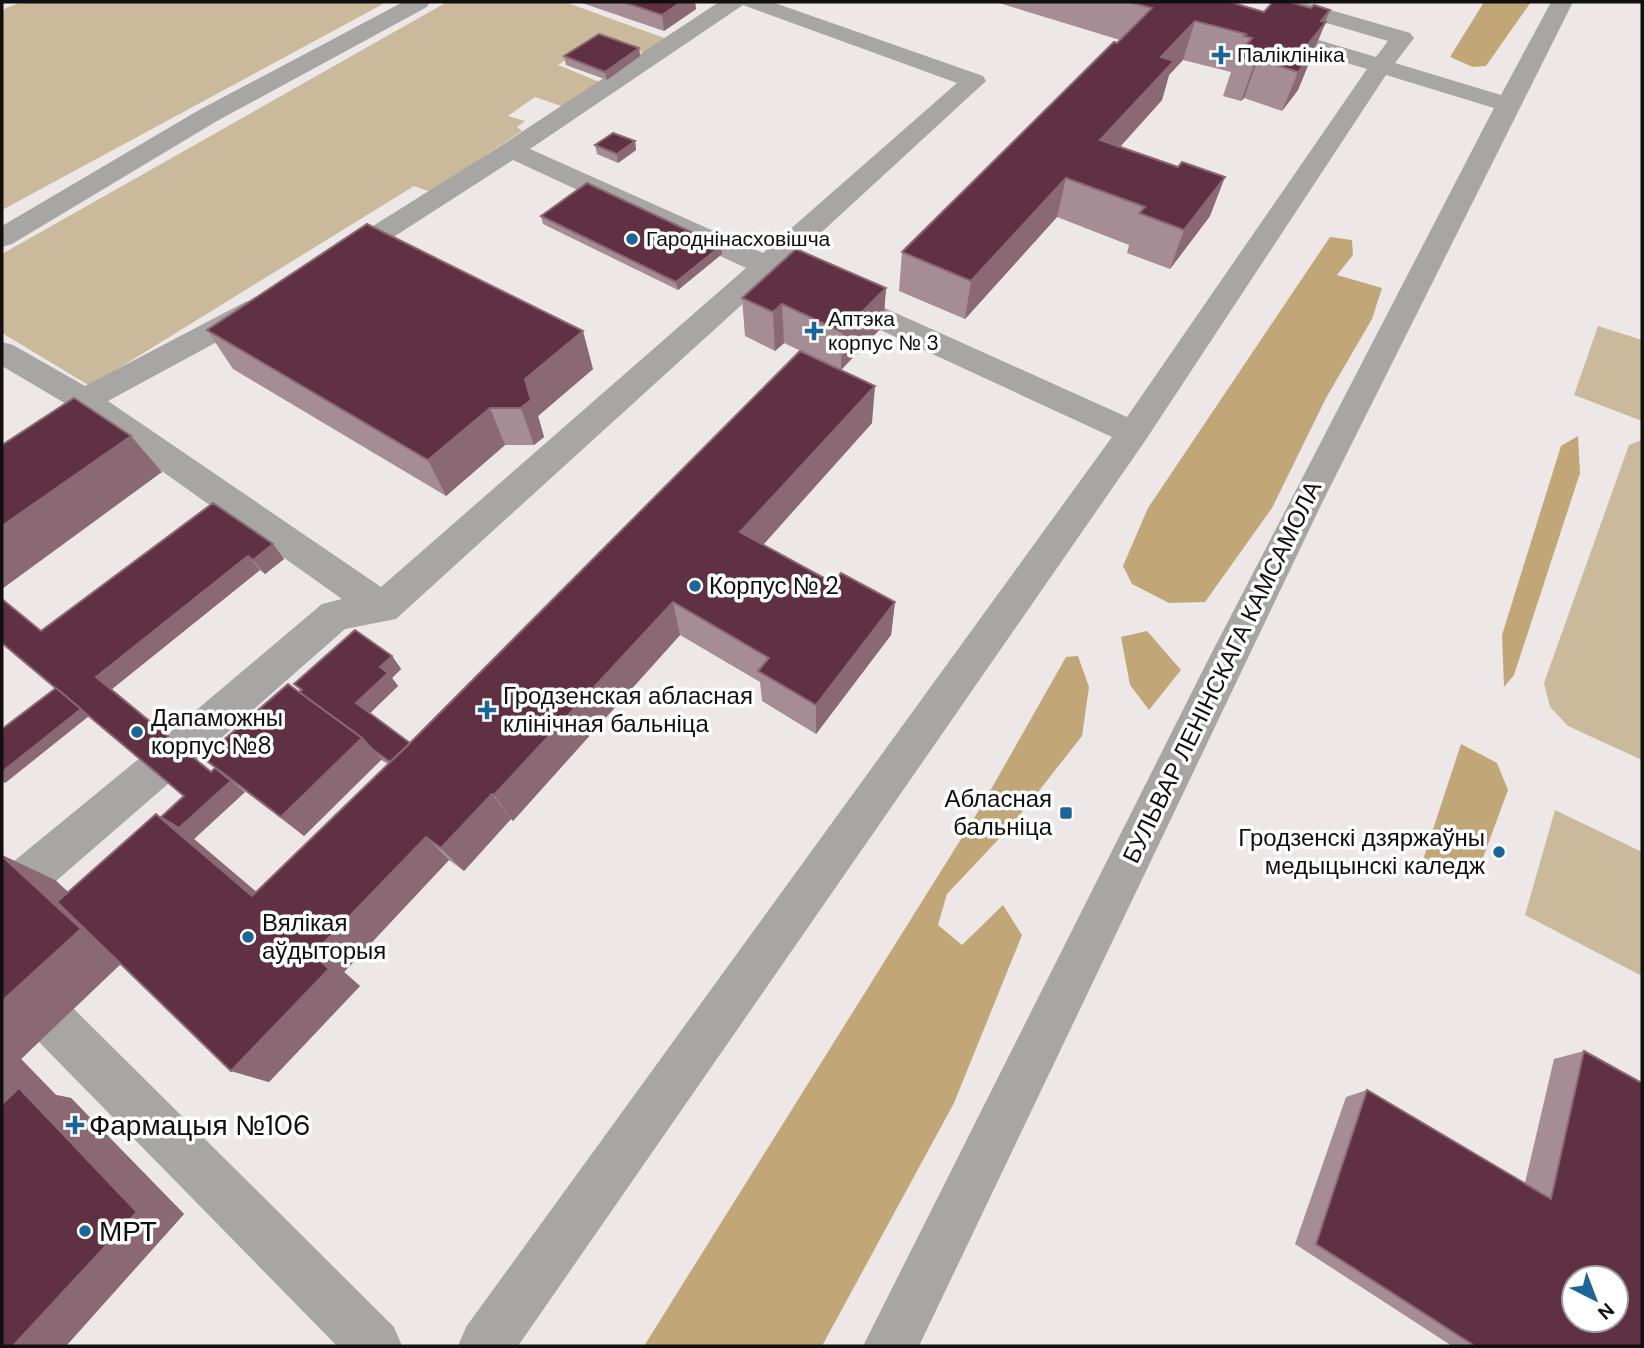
<svg xmlns="http://www.w3.org/2000/svg" width="1644" height="1348" font-family="'DM Sans',sans-serif">
  <style>
    .green { fill: #caba9b }
    .forest { fill: #c1a777 }
    .lines { fill: none; stroke-linecap: round; stroke-linejoin: round }
    .minor { fill: #a7a6a4; fill-rule: evenodd }
    .wall { fill: #a68c94; fill-rule: evenodd }
    .shaded-wall { fill: #8a6874 }
    .building { fill: #603142; stroke: #8a6874; stroke-width: 2; fill-rule: evenodd }
    .poi-dot { fill: #1c6598; stroke: #fff; stroke-width: 2.5 }
    .labels { text-anchor: middle; stroke-width: 7; stroke-linejoin: round; paint-order: stroke }
    .far-poi-label { font-size: 21px; fill: #110f0f; stroke: #fff; text-anchor: start }
    .poi-label { font-size: 24px; fill: #110f0f; stroke: #fff; text-anchor: start }
    .street-label { font-size: 24px; fill: #110f0f; stroke: #fff }
    .near-poi-label { font-size: 28px; fill: #110f0f; stroke: #fff; text-anchor: start }
  </style>
  <rect width="100%" height="100%" fill="#ede7e7"/>
  <g class="green">
    <path d="M21,2H377L383,4L2,210V10Z"/>
    <path d="M447,2H565L667,39L645,53L599,38L558,65L602,83L564,107L535,97L508,116L525,121L517,127L522,131L430,192L414,186L90,386L2,333V254Z"/>
    <path d="M1598,326L1642,340V421L1574,395Z"/>
    <path d="M1642,440V760L1568,726L1550,707L1544,683L1629,445Z"/>
    <path d="M1555,810L1642,852V976L1525,915Z"/>
  </g>
  <g class="forest">
    <path d="M1484,2H1531L1486,66L1473,67L1450,57Z"/>
    <path d="M1330,237L1352,240L1353,255L1337,275L1382,288L1372,319L1326,398L1272,508L1205,602L1169,603L1132,584L1123,566L1148,508Z"/>
    <path d="M1578,436L1580,473L1514,675L1504,687L1502,635L1561,446Z"/>
    <path d="M1147,631L1181,670L1149,710L1130,685L1121,637Z"/>
    <path d="M1078,656L1089,687L1082,736L1012,825L947,894L938,925L962,945L1003,905L1022,935L954,1103L822,1346H644L981,807L1066,657Z"/>
    <path d="M1461,744L1497,763L1508,790L1478,871L1420,869Z"/>
  </g>
  <g class="lines">
    <g class="minor">
      <path d="M403,2H430L427,7L217,121L12,244L2,247V226L199,110Z"/>
      <path d="M719,2H772L983,76L986,81L787,264L1127,417L1367,69L1160,7L1157,2H1191L1376,57L1388,41L1272,7L1269,2H1303L1410,33L1414,38L1395,63L1501,95L1551,2H1573L1322,503L919,1346H863L1208,660L1494,108L1386,75L1145,441L518,1346H458L466,1327L1112,437L770,279L396,619L345,629L196,760L182,765L171,761L175,770L169,783L18,914L2,921V871L141,757L155,751L166,756L162,747L168,734L322,604L342,599L73,408L2,366V342L13,345L85,386L245,302L255,299L265,302L270,309L265,316L108,401L381,587L746,268L513,160L350,265L340,268L330,265L326,259L330,253L502,145ZM743,5L957,83L763,253L530,149Z"/>
      <path d="M56,1001L73,1008L394,1327L402,1346H337L39,1042L32,1025L39,1008Z"/>
    </g>
  </g>
  <g class="wall">
    <path d="M579,2H695L696,9L664,31Z"/>
    <path d="M996,2H1230L1264,12L1326,22L1298,90L1282,111L1244,98L1241,101L1223,96L1231,72L1183,60L1169,75L1162,100L1120,147L1210,216L1170,269L1127,253L1129,245L1057,217L965,319L899,291L902,252L1120,40Z"/>
    <path d="M639,48L640,56L607,80L566,65L564,56Z"/>
    <path d="M635,141L636,150L618,163L597,154L595,145Z"/>
    <path d="M541,216L721,246L722,254L678,290L543,224Z"/>
    <path d="M886,288L883,326L841,370L784,343L775,351L745,336L742,298Z"/>
    <path d="M207,330L593,369L538,416L544,437L534,445H505L446,496L233,369Z"/>
    <path d="M872,423L763,545L833,583L895,602L891,635L816,734L762,701L760,682L680,635L513,821L511,819L464,871L449,860L344,972L360,986L269,1082L231,1071L121,964L21,1059L56,1095L71,1098L184,1214L66,1346H2V855L55,880L68,892L161,817L184,796L89,716L5,783L56,688L2,599L41,631L273,544L284,559L265,574L260,570L112,689L211,771L301,691L294,684L392,656L401,669L392,678L398,686L370,713L410,743ZM381,760L388,764L256,892L194,839L245,792L229,779L304,836Z"/>
    <path d="M1584,1051L1642,1346H1452L1295,1244L1346,1097L1367,1090L1525,1183L1554,1059Z"/>
  </g>
  <g class="shaded-wall">
    <path d="M681,2H695L696,9L664,31L662,15Z"/>
    <path d="M1330,10L1298,90L1282,111L1298,72L1305,48L1321,21Z"/>
    <path d="M1195,21L1183,60L1169,75L1162,100L1090,180L1100,140L1161,57Z"/>
    <path d="M639,48L640,56L607,80L605,72Z"/>
    <path d="M1258,59L1244,98L1241,101L1255,62Z"/>
    <path d="M635,141L636,150L618,163L617,154Z"/>
    <path d="M1225,177L1210,216L1170,269L1184,230Z"/>
    <path d="M1066,178L1057,217L965,319L971,281Z"/>
    <path d="M721,246L722,254L678,290L676,282Z"/>
    <path d="M886,288L883,326L841,370L842,332Z"/>
    <path d="M782,304L784,343L775,351L773,312Z"/>
    <path d="M583,331L593,369L538,416L544,437L534,445L521,408L525,379Z"/>
    <path d="M875,386L872,423L744,566L740,532Z"/>
    <path d="M490,408L505,445L446,496L428,460Z"/>
    <path d="M131,436L162,472L2,589V526Z"/>
    <path d="M273,544L284,559L265,574L253,560Z"/>
    <path d="M248,556L260,570L112,689L96,677Z"/>
    <path d="M673,602L680,635L513,821L494,795Z"/>
    <path d="M895,602L891,635L816,734V705Z"/>
    <path d="M392,656L401,669L392,678L398,686L367,716L356,703L380,667Z"/>
    <path d="M81,709L90,715L5,783L2,781V772Z"/>
    <path d="M362,738L382,759L304,836L281,817Z"/>
    <path d="M215,768L245,792L194,839L286,917L134,951L21,1059L56,1095L71,1098L184,1214L66,1346H13L2,1167V855L55,880L88,910L156,814L179,828Z"/>
    <path d="M492,794L511,819L464,871L441,848Z"/>
    <path d="M426,837L449,860L344,972L360,986L269,1082L231,1071L313,954Z"/>
  </g>
  <g class="building">
    <path d="M623,2H681L662,15Z"/>
    <path d="M1129,2H1230L1264,12L1273,2H1289L1311,8L1314,5L1330,10L1321,21L1326,22L1305,48L1314,51L1298,72L1258,59L1255,62L1236,56L1252,38L1244,36L1246,34L1195,21L1161,57L1174,61L1100,140L1178,167L1182,162L1225,177L1184,230L1139,213L1145,207L1066,178L971,281L902,252L1114,42L1117,43L1152,8Z"/>
    <path d="M599,34L639,48L605,72L564,56Z"/>
    <path d="M613,133L635,141L617,154L595,145Z"/>
    <path d="M587,183L721,246L676,282L541,216Z"/>
    <path d="M367,224L583,331L525,379L531,400L521,408H490L428,460L207,330Z"/>
    <path d="M796,249L886,288L842,332L782,304L773,312L742,298Z"/>
    <path d="M800,351L875,386L740,532L833,583L841,573L895,602L816,705L758,671L769,658L673,602L494,795L492,794L441,848L426,837L313,954L329,969L231,1071L57,902L156,814L252,896L414,739Z"/>
    <path d="M74,398L131,436L2,526V445Z"/>
    <path d="M213,503L273,544L253,560L248,556L96,677L211,772L215,768L231,781L179,828L161,817L184,796L2,643V599L41,631Z"/>
    <path d="M355,630L392,656L380,667L388,673L356,703L410,743L390,762L372,749L362,738L299,692L302,690L294,684Z"/>
    <path d="M288,684L362,738L281,817L203,758Z"/>
    <path d="M56,688L81,709L2,772V729Z"/>
    <path d="M2,856L81,929L2,1001Z"/>
    <path d="M1584,1051L1642,1083V1346H1475L1316,1244L1367,1090L1551,1199ZM1574,1278H1616V1320H1574Z"/>
    <path d="M19,1088L137,1212L13,1346H2V1104Z"/>
  </g>
  <g class="poi-dot">
    <path d="M1217.5 44.5h7v7h7v7h-7v7h-7v-7h-7v-7h7z"/>
    <circle cx="632" cy="239" r="7"/>
    <path d="M810.5 320.5h7v7h7v7h-7v7h-7v-7h-7v-7h7z"/>
    <circle cx="695" cy="586" r="7"/>
    <path d="M483.5 699.5h7v7h7v7h-7v7h-7v-7h-7v-7h7z"/>
    <circle cx="137" cy="732" r="7"/>
    <rect x="1059" y="806" width="14" height="14" rx="3.5"/>
    <circle cx="1499" cy="852" r="7"/>
    <circle cx="248" cy="937" r="7"/>
    <path d="M71.5 1114.5h7v7h7v7h-7v7h-7v-7h-7v-7h7z"/>
    <circle cx="85" cy="1231" r="7"/>
  </g>
  <g class="labels">
    <g class="far-poi-label">
      <text x="1237" y="62">Паліклініка</text>
      <text x="646" y="246">Гароднінасховішча</text>
      <text x="828" y="326">Аптэка<tspan x="828" dy="24">корпус № 3</tspan></text>
    </g>
    <g class="poi-label">
      <text x="709" y="594">Корпус № 2</text>
      <text x="503" y="704">Гродзенская абласная<tspan x="503" dy="28">клінічная бальніца</tspan></text>
      <text x="151" y="726">Дапаможны<tspan x="151" dy="28">корпус №8</tspan></text>
      <text x="1052" y="807" text-anchor="end">Абласная<tspan x="1052" dy="28">бальніца</tspan></text>
      <text x="1485" y="846" text-anchor="end">Гродзенскі дзяржаўны<tspan x="1485" dy="28">медыцынскі каледж</tspan></text>
      <text x="262" y="931">Вялікая<tspan x="262" dy="28">аўдыторыя</tspan></text>
    </g>
    <g class="street-label">
      <text transform="translate(1222 672) rotate(-64)" y="8">БУЛЬВАР ЛЕНІНСКАГА КАМСАМОЛА</text>
    </g>
    <g class="near-poi-label">
      <text x="89" y="1135">Фармацыя №106</text>
      <text x="99" y="1241">МРТ</text>
    </g>
  </g>
  <rect width="1644" height="1348" fill="none" stroke="#110f0f" stroke-width="7"/>
  <g transform="translate(1595 1299) rotate(138)"><circle r="33" fill="#ffffff" stroke="#a09f9f" stroke-width="2"/>
  <path d="M0-5L12 26L0 18L-12 26Z" fill="#1c6598"/>
  <text y="-10" font-size="19" font-weight="bold" text-anchor="middle" fill="#110f0f">N</text>
  </g>
</svg>
